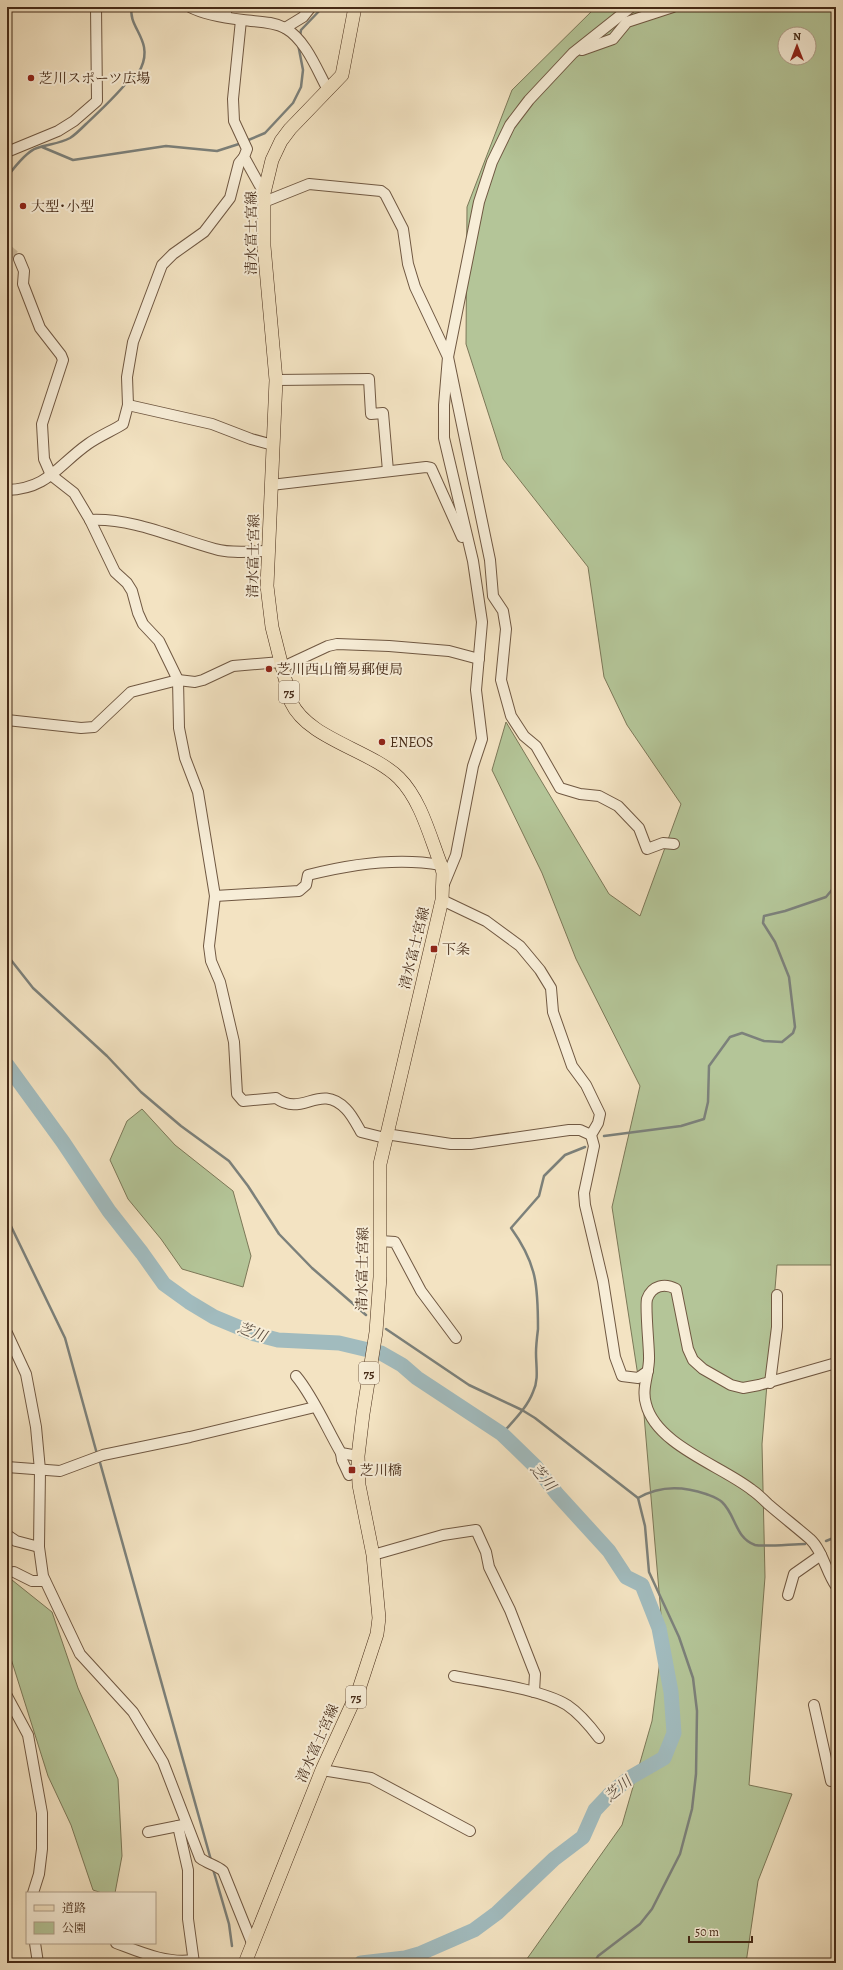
<svg xmlns="http://www.w3.org/2000/svg" width="843" height="1970" font-family="Alegreya,'Noto Serif JP',serif">
  <style>
    .green { fill: #b4c598; stroke: #7c7858; fill-rule: evenodd }
    .lines { fill: none; stroke-linecap: round; stroke-linejoin: round }
    .stream { stroke: #7c817b; stroke-width: 2.5 }
    .river { stroke: #a1bbbe; stroke-width: 15 }
    .minor-tunnel { stroke: #d0bea0; stroke-width: 10; stroke-dasharray: 10 5; stroke-linecap: butt }
    .minor-casing { stroke: #705842; stroke-width: 12 }
    .major-casing { stroke: #452a17; stroke-width: 14 }
    .minor { stroke: #f7edd7; stroke-width: 10 }
    .major { stroke: #f3e3c2; stroke-width: 13 }
    .poi-dot { fill: #8f2418; stroke: #f7edd7; stroke-width: 1.5 }
    .labels { text-anchor: middle; stroke-width: 4; stroke-linejoin: round; paint-order: stroke }
    .shield { fill: #f7edd7; stroke: #7a6451; stroke-width: 1 }
    .shield-label { font-size: 13px; font-weight: bold; fill: #452a17 }
    .poi-label { font-size: 14px; fill: #452a17; stroke: #f7edd7; text-anchor: start }
    .street-label { font-size: 14px; fill: #452a17; stroke: #f7edd7 }
    .water-label { font-size: 15px; font-style: italic; fill: #5c4e41; stroke: #f7edd7 }
  </style>
  <rect width="100%" height="100%" fill="#f3e3c2"/>
  <filter id="stains"><feTurbulence type="fractalNoise" baseFrequency=".005" numOctaves="4"/><feColorMatrix values="0 0 0 0 .2 0 0 0 0 .09 0 0 0 0 .02 0 0 0 .5 -.17"/></filter>
  <radialGradient id="worn" r=".72"><stop offset=".6" stop-color="#630" stop-opacity="0"/><stop offset="1" stop-color="#630" stop-opacity=".3"/></radialGradient>
  <g class="green">
    <path d="M596,7H836V1265H777L762,1444L765,1577L749,1785L792,1794L758,1881L746,1963H524L622,1825L652,1721L663,1638L644,1415L612,1207L640,1086L576,959L542,873L492,770L506,722L609,894L640,916L681,804L627,725L604,677L588,567L503,459L466,344L467,207L512,90ZM785,34H809V58H785Z"/>
    <path d="M142,1109L175,1145L233,1191L251,1256L243,1287L182,1269L161,1239L128,1199L110,1160L127,1121Z"/>
    <path d="M7,1576L52,1612L78,1688L118,1779L122,1856L115,1893H102L93,1890L71,1825L48,1776L7,1646Z"/>
  </g>
  <g class="lines">
    <g class="stream">
      <path d="M300,36L301,30L323,7"/>
      <path d="M246,141L265,133L293,103L301,87L303,70L298,44"/>
      <path d="M42,147L73,160L166,146L217,151L242,143"/>
      <path d="M7,177C13,169 27,151 37,148C48,144 59,144 70,138C75,135 81,129 86,124C101,110 115,97 128,81C132,77 139,73 141,68C154,40 127,27 132,7"/>
      <path d="M7,955L33,988L107,1056L141,1092L181,1126L229,1161L248,1186L279,1234L312,1268L366,1315"/>
      <path d="M604,1136L681,1126L704,1119L708,1102L709,1066L730,1037L742,1033L764,1041L782,1042L793,1033L795,1027L789,977L775,942L763,923L764,916L785,911L826,897L836,885"/>
      <path d="M7,1218L65,1338L97,1454"/>
      <path d="M386,1329L469,1385L522,1410L535,1418L638,1498L645,1526L649,1572L679,1637L693,1678L697,1711L696,1774L692,1809L680,1854L652,1909L640,1924L598,1956L594,1963"/>
      <path d="M502,1434C513,1421 527,1408 533,1392C539,1380 536,1366 536,1353C536,1345 537,1337 538,1329C538,1286 537,1264 511,1228L539,1196L544,1176L565,1155L585,1147"/>
      <path d="M99,1459L211,1860"/>
      <path d="M638,1498C660,1485 683,1486 706,1494C711,1496 718,1498 722,1502C736,1515 735,1538 755,1545C765,1547 793,1544 805,1544"/>
      <path d="M826,1541L836,1537"/>
      <path d="M213,1869L229,1924L232,1946"/>
    </g>
    <path class="river" d="M7,1065L63,1142L109,1211L142,1253L164,1284L189,1302L214,1317L255,1334L278,1340L339,1343L381,1353L402,1365L417,1378L502,1434L536,1467L557,1494L609,1551L626,1577L642,1585L659,1628L671,1692L674,1733L664,1758L631,1777L613,1791L595,1810L583,1837L554,1859L497,1913L474,1930L419,1954L405,1958L361,1963"/>
    <path class="minor-tunnel" d="M7,249L19,259"/>
    <defs>
      <g id="minor">
        <path d="M190,7C205,15 226,18 243,20C257,22 272,21 285,28C306,40 317,70 328,90"/>
        <path d="M225,17L227,7"/>
        <path d="M241,20L233,99L234,121L247,149L244,157L264,193"/>
        <path d="M285,28L303,17L311,7"/>
        <path d="M582,50L613,39L627,22L673,7"/>
        <path d="M7,152L58,131L74,121L97,101L96,7"/>
        <path d="M264,202L309,184L381,191L385,194L403,229L408,264L415,287L448,357L490,560L493,596L503,611L506,629L501,680L511,716L524,736L536,746L560,788L580,794L599,796L618,806L639,828L647,849L663,843L674,844"/>
        <path d="M19,259L24,271L23,284L40,328L61,355L63,360L42,424L44,459L51,475L74,493L90,520L115,572L127,583L132,591L138,613L143,624L159,641L178,680L179,728L185,758L198,792L215,896L209,946L211,961L220,982L234,1042L237,1094L243,1101L276,1098C303,1118 319,1082 346,1109C352,1115 357,1125 361,1132L385,1138"/>
        <path d="M276,380L369,379L371,414L383,413L388,471"/>
        <path d="M128,405L212,424L251,439L273,445"/>
        <path d="M271,485L426,467L431,468L462,537"/>
        <path d="M7,490C48,489 58,465 88,444C99,436 112,431 123,424L128,405L127,377L133,342L162,265L173,254L204,232L230,198L239,163L244,157"/>
        <path d="M90,520C134,518 174,538 215,549C231,554 251,551 268,551"/>
        <path d="M283,667L328,646L337,644L389,646L449,651L479,659"/>
        <path d="M7,720L81,728L94,727L131,692L178,680L195,682L203,680L233,666L281,662"/>
        <path d="M444,884L456,855L473,766L482,739L476,690L482,622L473,561L444,438V405L448,357L479,202L492,162L510,125L529,100L573,53L631,7"/>
        <path d="M215,896L299,891L306,885L308,875C351,864 397,857 441,865"/>
        <path d="M442,900L486,921L520,946L540,970L551,988L553,1012L572,1066L586,1085L600,1114L598,1123L591,1135L594,1146L584,1193L585,1205L603,1281L615,1357L622,1376L638,1378L648,1371"/>
        <path d="M386,1134L451,1144H471L569,1130H580L591,1135"/>
        <path d="M380,1241L395,1242L421,1291L456,1338"/>
        <path d="M7,1333L26,1374L36,1427L40,1470L39,1547L43,1576L80,1654L133,1712L163,1762L200,1858C208,1864 216,1865 223,1871L252,1943"/>
        <path d="M836,1363L759,1385L743,1388L731,1385L703,1369L693,1360L688,1349L676,1289C665,1283 652,1285 647,1299C645,1307 649,1345 649,1356C650,1372 641,1388 646,1404C656,1445 722,1466 752,1490C758,1494 763,1499 768,1504C782,1516 796,1527 810,1539C823,1551 826,1572 836,1586"/>
        <path d="M296,1376C313,1396 327,1429 341,1453L358,1456"/>
        <path d="M770,1383L777,1327V1295"/>
        <path d="M341,1453L342,1460L349,1475"/>
        <path d="M7,1467L60,1471L103,1455L190,1437L315,1407"/>
        <path d="M7,1535L16,1541L39,1547"/>
        <path d="M373,1555L443,1535L476,1530L486,1552L489,1567L510,1610L535,1674L534,1692"/>
        <path d="M14,1572L32,1581H45"/>
        <path d="M788,1595L794,1574L821,1555"/>
        <path d="M454,1676C485,1682 541,1689 567,1705C579,1713 590,1726 599,1738"/>
        <path d="M7,1696L28,1735L42,1813V1849L39,1874L33,1893"/>
        <path d="M814,1705L831,1781H836"/>
        <path d="M322,1770L371,1778L470,1831"/>
        <path d="M178,1826L188,1870V1919L194,1963"/>
        <path d="M148,1832L183,1825"/>
        <path d="M35,1943L38,1963"/>
        <path d="M116,1943C140,1952 167,1964 193,1960"/>
      </g>
      <path id="major" d="M245,1963L322,1770L359,1689L377,1634L379,1618L373,1555L359,1485L358,1456L363,1414L376,1332L380,1277V1164L442,900L443,873L441,865C430,837 421,800 399,778C371,750 308,739 291,702L272,627L267,586L276,380L264,246V193L272,160L281,141L290,129L342,75L355,7"/>
    </defs>
    <use href="#minor" class="minor-casing"/>
    <use href="#major" class="major-casing"/>
    <use href="#minor" class="minor"/>
    <use href="#major" class="major"/>
  </g>
  <g class="poi-dot">
    <circle cx="31" cy="78" r="4"/>
    <circle cx="23" cy="206" r="4"/>
    <circle cx="269" cy="669" r="4"/>
    <circle cx="382" cy="742" r="4"/>
    <rect x="430" y="945" width="8" height="8" rx="2"/>
    <rect x="348" y="1466" width="8" height="8" rx="2"/>
  </g>
  <g class="labels">
    <g class="shield">
      <rect x="279" y="681" width="20" height="22" rx="3"/>
      <rect x="359" y="1362" width="20" height="22" rx="3"/>
      <rect x="346" y="1686" width="20" height="22" rx="3"/>
    </g>
    <g class="shield-label">
      <text x="289" y="697">75</text>
      <text x="369" y="1378">75</text>
      <text x="356" y="1702">75</text>
    </g>
    <g class="poi-label">
      <text x="39" y="83">芝川スポーツ広場</text>
      <text x="31" y="211">大型･小型</text>
      <text x="277" y="674">芝川西山簡易郵便局</text>
      <text x="390" y="747">ENEOS</text>
      <text x="442" y="954">下条</text>
      <text x="360" y="1475">芝川橋</text>
    </g>
    <g class="street-label">
      <text transform="translate(251 233) rotate(-90)" y="5">清水富士宮線</text>
      <text transform="translate(253 556) rotate(-89)" y="5">清水富士宮線</text>
      <text transform="translate(414 948) rotate(-76)" y="5">清水富士宮線</text>
      <text transform="translate(362 1269) rotate(-89)" y="5">清水富士宮線</text>
      <text transform="translate(317 1743) rotate(-66)" y="5">清水富士宮線</text>
    </g>
    <g class="water-label">
      <text transform="translate(252 1332) rotate(20)" y="5">芝川</text>
      <text transform="translate(543 1477) rotate(50)" y="5">芝川</text>
      <text transform="translate(618 1789) rotate(-40)" y="5">芝川</text>
    </g>
  </g>
  <rect width="843" height="1970" fill="none" stroke="#f3e3c2" stroke-width="24"/>
  <rect x="8" y="8" width="827" height="1954" fill="none" stroke="#452a17" stroke-width="2"/>
  <rect x="12" y="12" width="819" height="1946" fill="none" stroke="#452a17"/>
  <rect x="26" y="1892" width="130" height="52" fill="#f7edd7" stroke="#b09f8a"/>
  <rect x="34" y="1905" width="20" height="6" fill="#f3e3c2" stroke="#b09f8a"/>
  <text x="62" y="1912" font-size="12" fill="#452a17">道路</text>
  <rect x="34" y="1922" width="20" height="12" fill="#b4c598" stroke="#b09f8a"/>
  <text x="62" y="1932" font-size="12" fill="#452a17">公園</text>
  <g transform="translate(797 46)"><circle r="19" fill="#f7edd7" stroke="#b09f8a"/>
  <path d="M0-3L7 15L0 10L-7 15Z" fill="#8f2418"/>
  <text y="-6" font-size="11" font-weight="bold" text-anchor="middle" fill="#452a17">N</text>
  </g>
  <path d="M689 1936v6h63v-6" fill="none" stroke="#452a17" stroke-width="2"/>
  <text x="695" y="1936" font-size="12" fill="#452a17" stroke="#f7edd7" stroke-width="3" paint-order="stroke">50 m</text>
  <rect width="100%" height="100%" filter="url(#stains)"/>
  <rect width="100%" height="100%" fill="url(#worn)"/>
</svg>
